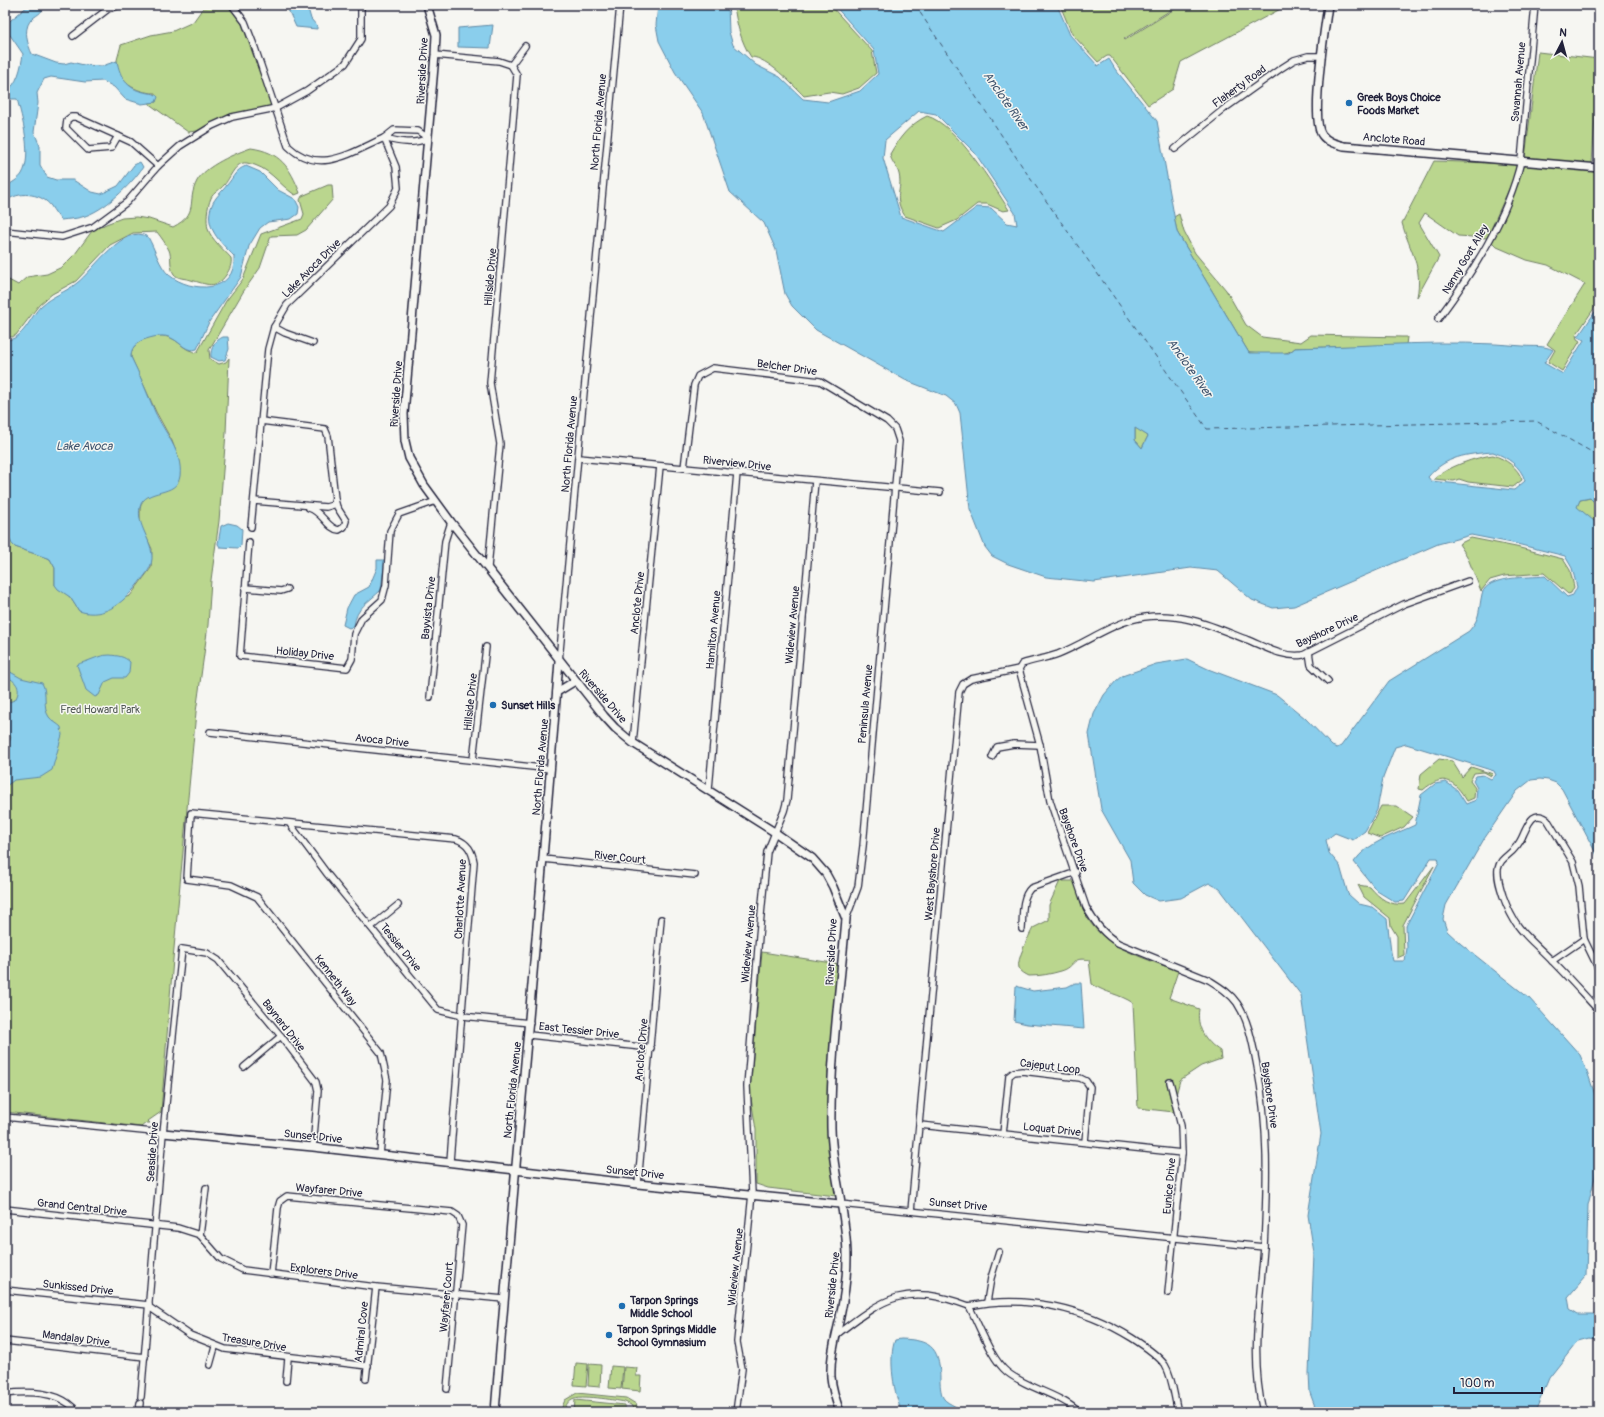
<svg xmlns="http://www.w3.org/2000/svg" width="1604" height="1417" font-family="Pangolin,sans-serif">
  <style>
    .green { fill: #bad68e; stroke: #6e7c64 }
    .water { fill: #8aceec; stroke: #6089a5; fill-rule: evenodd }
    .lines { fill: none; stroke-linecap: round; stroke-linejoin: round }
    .ferry { stroke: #415670; stroke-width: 1; stroke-dasharray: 5 4; stroke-linecap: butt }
    .minor-casing { stroke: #22223b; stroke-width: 8 }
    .tertiary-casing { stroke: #22223b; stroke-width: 10 }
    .minor { stroke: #f6f6f2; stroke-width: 5.5 }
    .tertiary { stroke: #f6f6f2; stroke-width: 7 }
    .poi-dot { fill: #1f6fb2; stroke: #f6f6f2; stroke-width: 1.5 }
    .labels { text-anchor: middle; stroke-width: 3; stroke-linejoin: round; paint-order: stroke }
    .street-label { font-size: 11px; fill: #22223b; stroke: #f6f6f2 }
    .poi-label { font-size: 11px; font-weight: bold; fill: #22223b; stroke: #f6f6f2; text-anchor: start }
    .park-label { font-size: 11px; fill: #505854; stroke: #f6f6f2 }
    .water-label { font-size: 12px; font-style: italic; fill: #415670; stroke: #f6f6f2 }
  </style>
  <rect width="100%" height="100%" fill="#f6f6f2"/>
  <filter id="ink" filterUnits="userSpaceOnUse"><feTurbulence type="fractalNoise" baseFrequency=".025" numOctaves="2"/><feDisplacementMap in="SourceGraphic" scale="8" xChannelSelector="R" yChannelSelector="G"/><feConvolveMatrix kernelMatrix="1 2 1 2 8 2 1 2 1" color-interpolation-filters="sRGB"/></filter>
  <g filter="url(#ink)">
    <g class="green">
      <path d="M213,5H227L242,24L272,106L231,114L197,131L188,132L148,103L156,102L155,93C137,93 115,82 117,60C118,55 120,50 121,45L151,35L173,31L193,22L203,8Z"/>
      <path d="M734,5H830L872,51L876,73L859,88L842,94L829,92L804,96C793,85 767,57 751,57C741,42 736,22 734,5Z"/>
      <path d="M1060,5H1179L1124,39L1125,40L1181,5H1288L1181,62L1173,89L1148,105L1110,56H1107L1098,62L1072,34Z"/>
      <path d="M1538,52L1599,59V102L1595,116L1592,164L1525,158Z"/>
      <path d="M927,116C956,124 993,185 1009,210L1003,211L987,204H977L957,220L939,228L905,216C892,197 903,191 899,174C897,166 891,162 890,154C899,138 910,124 927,116Z"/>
      <path d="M251,148C280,152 290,167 300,193L295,195C277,183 270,167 247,163C235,161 230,179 224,185C220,190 213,193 211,198C207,207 206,220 208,229C211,239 224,250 231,258C232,264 230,269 226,275C216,290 206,284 191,280C185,278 178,279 174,274C169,267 172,257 169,250C166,244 161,237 157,232L133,233L110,245L76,281L52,294L39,305L16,335L12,337L5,336V278L18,285L27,277L47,274L62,267L75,254L92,231L106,224L122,218L136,217L149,219L173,227C200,213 186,202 197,181C205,166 236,153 251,148Z"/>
      <path d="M1434,161L1517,164L1513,180L1487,238L1458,236L1425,213L1419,223L1439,257L1417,297C1423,266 1410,252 1402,223Z"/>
      <path d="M1523,165L1599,171V301L1576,335L1577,339L1580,341L1562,371L1548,362L1555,350L1547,344L1585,284L1548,265L1527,260L1497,247L1492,242L1519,182Z"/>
      <path d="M328,185H332L333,199L306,230L297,235L271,236L260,268L243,292L209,350L210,359L219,364L226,362L229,358L226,433L219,521L211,580L208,625L196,712L173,959L161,1112L148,1121L150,1123H146L141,1127L5,1112V618L7,614L8,584L5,580V514L15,547L50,559L55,568V585L70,597L79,611L130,596L151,568L152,549L140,524V509L142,501L178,457L172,441L156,412L131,357C131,339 157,332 171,338C177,340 181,346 187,349C190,351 192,350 195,353L198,351L226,301L243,279L261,234L302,219L304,214L300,200L302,196Z"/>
      <path d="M1179,214L1184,232L1195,253L1226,290L1246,325L1262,337L1301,342L1311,335L1402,337H1407L1406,345L1295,348C1284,358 1264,354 1249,353L1177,232L1174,217Z"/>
      <path d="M1135,427L1148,436L1142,448L1135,440Z"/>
      <path d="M1493,455C1505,459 1518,467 1522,480L1513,487L1468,482L1459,479L1454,481L1434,479C1447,467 1476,457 1493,455Z"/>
      <path d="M1591,498L1599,507V525L1576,508L1580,500Z"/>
      <path d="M1471,538L1516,547L1563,559L1570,570L1574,587L1571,593L1568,594L1544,573L1504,576L1490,580L1481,591L1467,556L1459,544Z"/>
      <path d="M1439,759L1452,761L1462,777L1471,767L1493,774L1491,776L1484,772L1474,773L1470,781L1475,788L1474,798L1467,801C1454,779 1443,773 1423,790L1419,789L1421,774Z"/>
      <path d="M1381,806H1397L1413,817L1404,827L1380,838L1367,833Z"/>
      <path d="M1434,866L1403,925L1404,955L1397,958V936L1391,926L1390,918L1364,897L1358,885L1370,887C1380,899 1390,906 1405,904Z"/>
      <path d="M1060,881H1075C1079,894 1082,910 1090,922C1110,950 1148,959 1178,971L1169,998L1199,1009C1196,1027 1205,1041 1220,1051L1221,1059L1201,1066L1180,1080L1176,1095L1172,1078L1166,1080L1174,1112L1138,1108L1133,1003C1120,994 1105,993 1092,984L1089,960C1071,956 1076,967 1061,971C1051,974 1040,976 1029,976C1025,974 1021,972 1019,968C1016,960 1029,936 1033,928L1049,920V905Z"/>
      <path d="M762,952L839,964L827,1124L836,1196L768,1188L756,1184V1130L750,1092Z"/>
      <path d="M576,1363L588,1364L586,1386L574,1385Z"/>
      <path d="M589,1364L601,1365L600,1387L588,1386Z"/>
      <path d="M611,1366L623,1367L621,1389L609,1388Z"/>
      <path d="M624,1367L637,1368L636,1376H641L640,1391L622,1389Z"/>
      <path d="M577,1393L626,1398L636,1404L639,1412H635L631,1405L625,1402C614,1400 581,1394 572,1399C567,1402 565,1407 564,1412H560L565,1400Z"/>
      <path d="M575,1400L625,1405V1412H574Z"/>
    </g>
    <g class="water">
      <path d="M29,5H44C43,14 35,15 30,21C23,31 28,45 32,54L56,63L64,64L71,62L84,65L102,66L117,61C120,77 127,89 144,92C150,94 154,92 158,97L156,102L142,104L125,99L114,87L103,81L85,82L51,77L44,79L37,93L38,103L34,132L40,146V165L47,177L56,180H73L92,192L101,194L118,186L134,165L140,162L143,167C131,185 104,211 82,217C75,219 68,219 61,220C57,215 54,211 51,206C42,194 22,191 9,199L5,196V187C10,184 19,179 22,174C33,156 22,117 17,99H5V92C18,85 21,67 23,54L10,35L5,32V25Z"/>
      <path d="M286,5H307L311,19L317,26V29L296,27Z"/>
      <path d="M658,5H728L729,32L733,45L756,65L780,77L803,99L828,102L860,91L878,74L874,50L834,5H1057L1070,35L1098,66L1109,59L1115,69L1157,121L1177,232L1249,353H1289L1295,348C1371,346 1448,339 1523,346C1534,347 1544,345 1553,350L1544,363L1563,374L1584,340L1578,337L1599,306V507L1590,498L1580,500L1577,507L1599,525V859L1562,789L1556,783L1548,780L1540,779L1531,780L1517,791L1484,839L1446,905L1443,919L1447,931L1461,944L1529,998L1580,1055L1588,1074L1599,1107V1161L1588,1205L1586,1276L1568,1297L1570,1309L1578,1314H1599V1339L1589,1338L1578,1341L1549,1378L1535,1412H1317L1310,1393L1309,1373L1314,1253L1308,1215L1321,1134L1301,995L1220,889L1209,883L1181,898L1159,901L1145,895L1133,883L1130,860L1101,809L1089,734L1094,714L1104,695L1116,681L1122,676L1156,664L1187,659L1208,669L1277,695L1305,718L1332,746L1337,748L1341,746L1389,681L1469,631C1481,617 1478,612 1482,594C1487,575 1529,578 1545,576L1567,597L1573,595L1577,587L1572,568L1565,556L1517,544L1471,535L1438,544L1294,606L1273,608L1252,600L1218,571L1191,568L1094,582L1046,577L1008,564L992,556L985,547L970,509L960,413L956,404L946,396L905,380L816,330L792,306L785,294L776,250L764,223L730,192L703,113L675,72L659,41L656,25ZM919,111L936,114L975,153L1015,213L1017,225L1007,223L991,208L977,207L944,232L901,217L883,158L885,140ZM1135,428L1148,436L1142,448L1135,440ZM1493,452C1507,457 1521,466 1525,481L1514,490L1431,481L1428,477C1446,456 1467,454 1493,452ZM1406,744L1494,771L1496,775L1491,779L1483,775L1476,776L1473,781L1477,788L1476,800L1466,804L1457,790L1446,782L1435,784L1421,795L1415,825C1394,835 1368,842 1354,862L1377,891L1395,902L1404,901L1431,858H1438L1439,862L1406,926L1407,948L1405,961H1393L1391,952L1387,919L1372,907L1359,904L1348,894L1340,866L1329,853L1326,840L1335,833L1353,840L1365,831L1377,810L1383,778L1395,747Z"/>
      <path d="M493,25L490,48L458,47V28Z"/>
      <path d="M246,166L260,172L278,190L295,199L299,207L298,214L291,219L268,222L260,228L249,246L241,277L209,322L197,349C187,353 181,343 173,339C164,333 152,337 143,340C135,344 131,348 131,357C140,375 147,393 155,412C164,432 183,452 180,476C177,498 145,487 140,507C136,526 153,540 152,559C151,568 147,573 141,580C126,600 106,620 79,611L70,597L58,589L55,585V568L50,559L15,547C5,539 10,524 5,514V340C23,341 30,317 41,306C52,296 66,292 77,283C93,271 124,222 148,237C155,249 159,266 169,275C191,293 237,294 234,256C220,242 203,226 212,205C215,197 222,192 227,185C234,177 235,170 246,166Z"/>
      <path d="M223,337H228L229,349L225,360L219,361L211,357C210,348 216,340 223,337Z"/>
      <path d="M228,523L237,525L242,529L241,545L238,548L220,547L218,544L221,526Z"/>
      <path d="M377,560H385L381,590C369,602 356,607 354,626L349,628L343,625L347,608L354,595L369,587L377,568Z"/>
      <path d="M5,580C10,589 11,608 5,618Z"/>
      <path d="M110,655C118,656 124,656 130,662L129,673L125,678H114L105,682L99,695L95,697L86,690L77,665C82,662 86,662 90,660C98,657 102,655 110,655Z"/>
      <path d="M5,669L21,678L42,683C48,693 42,707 49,717C52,721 58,724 61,727L62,735L52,770L41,777L14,780L5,787V746L9,743L11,737L9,734H5V703L15,700C22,689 17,681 5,676Z"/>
      <path d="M1075,983H1081L1084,1029L1027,1024L1014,1021L1016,986L1033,991L1067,987Z"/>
      <path d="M901,1339C934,1340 940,1350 940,1381C940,1386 941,1395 944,1399C948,1404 960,1408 966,1412H902C894,1395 888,1358 895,1340Z"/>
    </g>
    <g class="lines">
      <path class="ferry" d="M915,5L1030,178L1207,429L1536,421L1599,456"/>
      <defs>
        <g id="minor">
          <path d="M232,5L245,22L255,48L288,146C319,176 352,152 384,138L396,167L398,188L389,206L287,305L274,327L268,349L251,527"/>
          <path d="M73,36L108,9L121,5"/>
          <path d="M435,55L499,61L511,65L517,75L490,383L500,444L488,567"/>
          <path d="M511,65L525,46"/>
          <path d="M71,117H76L118,136L111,148L88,150L66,128L67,120Z"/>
          <path d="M394,130L418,131L428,138C414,145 399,142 384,138Z"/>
          <path d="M118,136L131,142L158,166"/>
          <path d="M1175,149L1224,109L1280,69L1294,60L1308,56H1322"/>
          <path d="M5,231L62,237L93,227L127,202L158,166L180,146L212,126L232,117L276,108L307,91L345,64L361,39V5"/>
          <path d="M1438,319C1473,272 1507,219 1521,161L1535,5"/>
          <path d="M274,327L285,333L313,343"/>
          <path d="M579,458L940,492"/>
          <path d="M684,468L694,385L698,376L713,368L820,381L887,421L895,429L899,441L863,846L858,887L846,919"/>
          <path d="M254,501L326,507L333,505L335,499L328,436L325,429L261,421"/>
          <path d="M309,508C323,512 327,529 339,530L344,527L346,521L337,507L335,500"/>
          <path d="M249,542L240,656L347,668L352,659L354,634L362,618L382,600L386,585L390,531L399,514L436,501"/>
          <path d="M245,588L281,591L287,589"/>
          <path d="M1309,652L1311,665L1328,681"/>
          <path d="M559,661L620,5"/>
          <path d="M430,697L445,541L451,522"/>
          <path d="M210,732L551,769"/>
          <path d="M633,743L660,466"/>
          <path d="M992,757L997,747L1014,744L1040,745"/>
          <path d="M473,760L486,647"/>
          <path d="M709,789L737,473"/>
          <path d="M290,824L328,875L438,1010L463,1016L530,1023"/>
          <path d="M543,859L695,875"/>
          <path d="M371,927L398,905"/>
          <path d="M1022,929C1023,916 1021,897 1031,888L1076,872"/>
          <path d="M1552,961L1584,939"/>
          <path d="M1599,970L1584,939L1579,886L1573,862L1547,819C1533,810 1529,823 1524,833C1522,838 1519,844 1515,848C1509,856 1500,858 1498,869C1497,878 1500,887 1503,896C1516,932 1528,936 1553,962C1569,978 1584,995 1599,1011"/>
          <path d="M529,1035L651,1048"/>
          <path d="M244,1067L281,1036"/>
          <path d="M5,1117L163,1133"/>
          <path d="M920,1125L1182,1153"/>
          <path d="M1003,1134L1009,1076L1014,1072L1022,1071L1080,1078L1086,1081L1090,1087L1085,1142"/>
          <path d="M380,1154L387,1080L381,1053L257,897L231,885L187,879L191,813L456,839C468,843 472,851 474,862L450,1161"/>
          <path d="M638,1184L661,919"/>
          <path d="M840,1204L1264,1247"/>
          <path d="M5,1209L178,1228L200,1235L221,1259L243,1270L376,1287L504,1299"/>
          <path d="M911,1211L959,692L963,684L971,679L1019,669"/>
          <path d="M200,1235L206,1188"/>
          <path d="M271,1274L278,1208L280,1201L287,1196L452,1212L458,1216L462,1225L447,1389"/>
          <path d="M5,1290L149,1305"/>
          <path d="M1168,1293L1182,1153L1181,1126L1170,1082"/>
          <path d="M987,1302L991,1278L999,1252"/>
          <path d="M969,1306C1025,1294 1084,1308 1132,1338C1143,1345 1157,1354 1165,1365C1173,1378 1174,1397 1178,1412"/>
          <path d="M969,1306C979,1325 991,1359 1007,1372C1028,1389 1058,1393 1079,1412"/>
          <path d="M149,1307L190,1335L225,1349L368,1366"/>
          <path d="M836,1335C886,1296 906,1283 969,1306"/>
          <path d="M5,1341L145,1357"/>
          <path d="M210,1365L215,1347"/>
          <path d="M366,1379L376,1287"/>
          <path d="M286,1381L288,1358"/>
          <path d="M5,1394C29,1391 61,1391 77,1412"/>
          <path d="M141,1397L163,1133L182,949L207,953L218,960L281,1036L316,1082L318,1091L313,1147"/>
          <path d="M139,1412L140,1403"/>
          <path d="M736,1412L742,1369L737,1342L752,1194L747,1086L759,936L767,852L784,811L787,800L815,481"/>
          <path d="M1263,1412C1250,1357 1260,1302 1264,1247C1267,1186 1269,1126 1257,1066C1253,1045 1249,1021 1237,1003C1230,993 1220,987 1209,980L1118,943C1103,934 1094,922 1086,907L1050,801L1040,745L1019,669L1022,664C1034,660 1047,658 1058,654C1100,637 1125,610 1175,617C1200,620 1224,631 1248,640C1265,647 1283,658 1303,655L1404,604L1468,581"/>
        </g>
        <g id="tertiary">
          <path d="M427,5L436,35L435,55L404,414L405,441L409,458L424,485L451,522L604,716L615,728L633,743L776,833L812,858L826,874L833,887L846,919C840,988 830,1058 831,1128C832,1172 847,1214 847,1257C847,1277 844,1298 840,1317C836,1337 830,1356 831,1377C832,1389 836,1401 840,1412"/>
          <path d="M1328,5C1325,28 1310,120 1322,135C1327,142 1336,144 1344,146L1599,168"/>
          <path d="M557,692L575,681"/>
          <path d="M163,1133L313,1147L638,1184L840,1204"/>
          <path d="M495,1412C515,1162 540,912 559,661"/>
        </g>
      </defs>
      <use href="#minor" class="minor-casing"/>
      <use href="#tertiary" class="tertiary-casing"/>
      <use href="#minor" class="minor"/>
      <use href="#tertiary" class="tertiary"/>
    </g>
  </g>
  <g class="poi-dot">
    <circle cx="1349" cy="103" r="4"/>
    <circle cx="493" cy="705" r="4"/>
    <circle cx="622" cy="1306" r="4"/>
    <circle cx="609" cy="1335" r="4"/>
  </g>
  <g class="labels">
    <g class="street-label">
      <text transform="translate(422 71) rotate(-87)" y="4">Riverside Drive</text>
      <text transform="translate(1518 82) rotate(-85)" y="4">Savannah Avenue</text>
      <text transform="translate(1239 86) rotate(-36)" y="4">Flaherty Road</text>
      <text transform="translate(598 122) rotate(-85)" y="4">North Florida Avenue</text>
      <text transform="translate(1394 139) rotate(5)" y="4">Anclote Road</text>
      <text transform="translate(1465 259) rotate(-59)" y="4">Nanny Goat Alley</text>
      <text transform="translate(311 268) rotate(-45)" y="4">Lake Avoca Drive</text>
      <text transform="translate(490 277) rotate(-85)" y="4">Hillside Drive</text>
      <text transform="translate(787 367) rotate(8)" y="4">Belcher Drive</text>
      <text transform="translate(396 394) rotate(-86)" y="4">Riverside Drive</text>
      <text transform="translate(569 444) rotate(-85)" y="4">North Florida Avenue</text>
      <text transform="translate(737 463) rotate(6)" y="4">Riverview Drive</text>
      <text transform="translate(637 603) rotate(-84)" y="4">Anclote Drive</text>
      <text transform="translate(428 608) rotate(-84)" y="4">Bayvista Drive</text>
      <text transform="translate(792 625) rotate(-85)" y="4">Wideview Avenue</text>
      <text transform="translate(713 630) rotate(-85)" y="4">Hamilton Avenue</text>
      <text transform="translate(1327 630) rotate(-25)" y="4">Bayshore Drive</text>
      <text transform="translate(305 653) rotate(6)" y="4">Holiday Drive</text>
      <text transform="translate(603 696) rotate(49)" y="4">Riverside Drive</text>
      <text transform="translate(470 702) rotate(-84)" y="4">Hillside Drive</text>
      <text transform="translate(865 704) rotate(-85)" y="4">Peninsula Avenue</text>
      <text transform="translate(382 740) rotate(6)" y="4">Avoca Drive</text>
      <text transform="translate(540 767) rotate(-85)" y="4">North Florida Avenue</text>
      <text transform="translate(1074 840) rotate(70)" y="4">Bayshore Drive</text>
      <text transform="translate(620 857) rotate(6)" y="4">River Court</text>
      <text transform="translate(932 874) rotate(-85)" y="4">West Bayshore Drive</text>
      <text transform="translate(460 899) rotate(-87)" y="4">Charlotte Avenue</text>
      <text transform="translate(748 944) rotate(-85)" y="4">Wideview Avenue</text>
      <text transform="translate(401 947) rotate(51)" y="4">Tessier Drive</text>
      <text transform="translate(831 952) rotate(-87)" y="4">Riverside Drive</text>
      <text transform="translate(336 980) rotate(52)" y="4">Kenneth Way</text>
      <text transform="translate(284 1025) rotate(52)" y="4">Baynard Drive</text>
      <text transform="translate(579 1030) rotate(6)" y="4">East Tessier Drive</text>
      <text transform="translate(641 1050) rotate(-85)" y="4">Anclote Drive</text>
      <text transform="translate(1050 1066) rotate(7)" y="4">Cajeput Loop</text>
      <text transform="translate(512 1090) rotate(-84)" y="4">North Florida Avenue</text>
      <text transform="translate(1270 1095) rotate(82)" y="4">Bayshore Drive</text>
      <text transform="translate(1052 1129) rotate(6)" y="4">Loquat Drive</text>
      <text transform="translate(313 1136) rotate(6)" y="4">Sunset Drive</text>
      <text transform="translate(152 1152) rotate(-86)" y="4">Seaside Drive</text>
      <text transform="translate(635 1172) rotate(6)" y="4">Sunset Drive</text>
      <text transform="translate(1169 1186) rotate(-85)" y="4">Eunice Drive</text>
      <text transform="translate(329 1190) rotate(5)" y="4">Wayfarer Drive</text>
      <text transform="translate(958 1204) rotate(5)" y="4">Sunset Drive</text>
      <text transform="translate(82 1207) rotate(6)" y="4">Grand Central Drive</text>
      <text transform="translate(735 1267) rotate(-84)" y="4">Wideview Avenue</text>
      <text transform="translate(324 1271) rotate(7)" y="4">Explorers Drive</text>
      <text transform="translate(832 1285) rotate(-84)" y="4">Riverside Drive</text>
      <text transform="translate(78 1287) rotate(6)" y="4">Sunkissed Drive</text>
      <text transform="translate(446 1297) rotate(-85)" y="4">Wayfarer Court</text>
      <text transform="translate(361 1332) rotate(-84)" y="4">Admiral Cove</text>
      <text transform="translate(76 1338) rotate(7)" y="4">Mandalay Drive</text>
      <text transform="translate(254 1342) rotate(9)" y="4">Treasure Drive</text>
    </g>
    <g class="poi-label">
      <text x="1357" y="101">Greek Boys Choice<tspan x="1357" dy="13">Foods Market</tspan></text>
      <text x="501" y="709">Sunset Hills</text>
      <text x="630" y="1304">Tarpon Springs<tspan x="630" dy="13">Middle School</tspan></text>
      <text x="617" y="1333">Tarpon Springs Middle<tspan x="617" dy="13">School Gymnasium</tspan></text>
    </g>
    <g class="park-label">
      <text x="100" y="713">Fred Howard Park</text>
    </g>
    <g class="water-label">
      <text transform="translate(1006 101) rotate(55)" y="4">Anclote River</text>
      <text transform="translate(1190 368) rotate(55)" y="4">Anclote River</text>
      <text x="84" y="450">Lake Avoca</text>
    </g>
  </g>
  <rect width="1604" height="1417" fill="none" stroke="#f6f6f2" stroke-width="20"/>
  <rect x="10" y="10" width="1584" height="1397" fill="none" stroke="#22223b" stroke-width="1.5" filter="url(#ink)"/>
  <g transform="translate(1562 42) rotate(6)" stroke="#f6f6f2" stroke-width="3" paint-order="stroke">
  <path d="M0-3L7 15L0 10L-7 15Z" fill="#22223b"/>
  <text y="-6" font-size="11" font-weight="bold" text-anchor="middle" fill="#22223b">N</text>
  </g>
  <path d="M1454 1387v6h88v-6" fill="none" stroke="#22223b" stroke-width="2"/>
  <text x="1460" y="1387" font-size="12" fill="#22223b" stroke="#f6f6f2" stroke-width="3" paint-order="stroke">100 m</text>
</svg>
